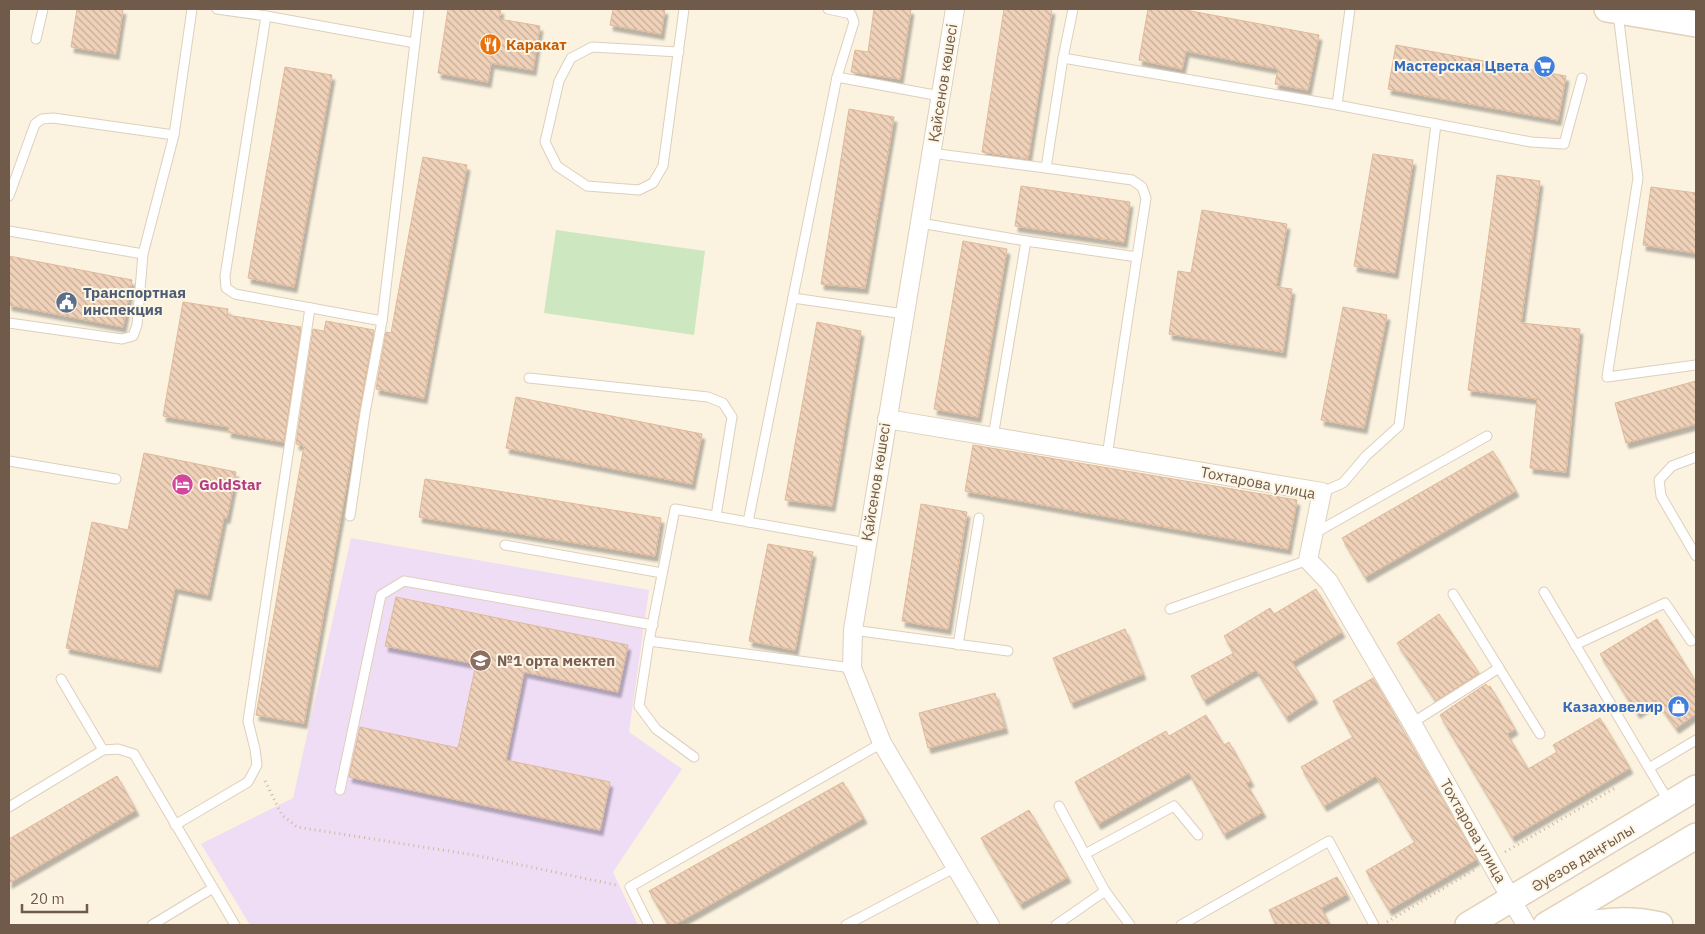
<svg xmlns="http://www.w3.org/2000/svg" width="1705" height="934" font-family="'IBM Plex Sans',sans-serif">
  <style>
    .education { fill: #efddf6 }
    .grass { fill: #cde7c0 }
    .building { fill: url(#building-back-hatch); stroke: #e0ba9a; filter: url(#shadow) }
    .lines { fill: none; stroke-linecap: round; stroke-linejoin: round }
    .service-casing { stroke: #decfbd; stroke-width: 11 }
    .minor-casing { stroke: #decfbd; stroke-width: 20 }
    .secondary-casing { stroke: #e3d0bb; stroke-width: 28 }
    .path { stroke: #d3b69d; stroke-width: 3; stroke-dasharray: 1 4; stroke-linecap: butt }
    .service { stroke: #fff; stroke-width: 9 }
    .minor { stroke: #fff; stroke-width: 18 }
    .secondary { stroke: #fff; stroke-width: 25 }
    .labels { text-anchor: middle; stroke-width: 4; stroke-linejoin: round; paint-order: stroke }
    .food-label { font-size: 15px; font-weight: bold; fill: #c56008; stroke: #fef6e5; text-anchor: start }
    .shop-label { font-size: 15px; font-weight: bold; fill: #366cbe; stroke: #fef6e5; text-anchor: end }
    .street-label { font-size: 15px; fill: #705a49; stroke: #fef6e5 }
    .service-label { font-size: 15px; font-weight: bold; fill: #4e5e75; stroke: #fef6e5; text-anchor: start }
    .hotel-label { font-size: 15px; font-weight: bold; fill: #b23c85; stroke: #fef6e5; text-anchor: start }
    .education-label { font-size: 15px; font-weight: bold; fill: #785e54; stroke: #fef6e5; text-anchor: start }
  </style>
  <defs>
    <pattern id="building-back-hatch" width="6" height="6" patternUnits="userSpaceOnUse" patternTransform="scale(1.25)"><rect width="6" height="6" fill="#efd2b9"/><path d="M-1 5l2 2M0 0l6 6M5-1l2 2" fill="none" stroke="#c6ad98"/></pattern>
    <filter id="shadow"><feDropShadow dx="3" dy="5.5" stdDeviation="1" flood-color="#0004"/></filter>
  </defs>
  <rect width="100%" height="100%" fill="#fbf2e0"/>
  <path class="education" d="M351,538L649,590L629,732L682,769L613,872L638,925H250L201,844L293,798Z"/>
  <path class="grass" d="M556,230L705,251L694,335L544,313Z"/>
  <g class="building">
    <path d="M77,9H123L116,54L71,47Z"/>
    <path d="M448,9H501L499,19L540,26L533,70L491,63L488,82L438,73Z"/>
    <path d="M613,9H665L661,34L610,25Z"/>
    <path d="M874,9H911L900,79L851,72L855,50L868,52Z"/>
    <path d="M1004,9H1052L1028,159L982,152Z"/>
    <path d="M1148,9H1180L1319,35L1308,90L1275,84L1278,69L1186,51L1182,69L1139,60Z"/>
    <path d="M1396,45L1566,76L1558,120L1388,89Z"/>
    <path d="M285,67L332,75L294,287L248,278Z"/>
    <path d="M849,109L894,117L865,288L821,284Z"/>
    <path d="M1373,154L1413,160L1395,273L1354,266Z"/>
    <path d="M423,157L467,165L424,398L376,389L386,332L391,333Z"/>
    <path d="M1497,175L1540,181L1521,323L1580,329L1566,472L1530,468L1537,399L1468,390Z"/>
    <path d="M1021,186L1130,202L1124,242L1015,226Z"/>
    <path d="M1651,187L1696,193V253L1643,245Z"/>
    <path d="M1202,210L1287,224L1276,287L1292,289L1283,352L1169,334L1178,271L1191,273Z"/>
    <path d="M963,241L1007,249L978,417L934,409Z"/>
    <path d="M9,256L132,280L123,327L9,305Z"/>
    <path d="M183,302L228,309L227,315L301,327L284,442L228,432L229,427L163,416Z"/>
    <path d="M1343,307L1387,315L1364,428L1321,420Z"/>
    <path d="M326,321L374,330L304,723L256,715L304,446L296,444L313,329L324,331Z"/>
    <path d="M817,322L861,331L832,506L785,500Z"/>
    <path d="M1696,381V424L1626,443L1615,403Z"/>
    <path d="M516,397L702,434L692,484L506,448Z"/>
    <path d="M973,445L1297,500L1288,549L965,491Z"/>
    <path d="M1493,451L1516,491L1365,577L1342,538Z"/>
    <path d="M144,453L236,472L227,518L224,517L208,595L175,588L158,667L66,648L92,522L128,530Z"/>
    <path d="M425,479L661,518L655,556L419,517Z"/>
    <path d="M921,504L967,512L948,629L902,621Z"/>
    <path d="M768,544L813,552L795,650L749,641Z"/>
    <path d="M1316,589L1342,632L1292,662L1315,698L1286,717L1256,670L1204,700L1191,676L1234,653L1224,636L1270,608L1274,614Z"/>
    <path d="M396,597L628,645L618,692L524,672L506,760L610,782L600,830L349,777L360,727L458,748L476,664L385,646Z"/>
    <path d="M1439,614L1479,673L1436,701L1397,643Z"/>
    <path d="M1657,619L1696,682V714L1676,728L1656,700L1637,713L1600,654Z"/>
    <path d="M1125,629L1143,674L1071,703L1053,658Z"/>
    <path d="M1373,678L1477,859L1389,910L1366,871L1415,842L1376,776L1324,806L1301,767L1353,737L1333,701Z"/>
    <path d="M1486,684L1488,687L1490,686L1515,729L1507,734L1528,769L1557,752L1553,745L1600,718L1630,768L1512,837L1440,715Z"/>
    <path d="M995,693L1005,728L928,748L919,713Z"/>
    <path d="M1206,715L1224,745L1229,742L1251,781L1246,783L1263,812L1224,834L1189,773L1098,824L1075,782L1166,731L1169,736Z"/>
    <path d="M117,776L136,810L9,883V839Z"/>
    <path d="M843,782L864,818L674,925H669L649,891Z"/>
    <path d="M1029,810L1068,877L1020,904L981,838Z"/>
    <path d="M1337,877L1347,894L1321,908L1330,925H1276L1269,910Z"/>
  </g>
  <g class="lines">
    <defs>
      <g id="service">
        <path d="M217,9L266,16L225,276L226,288L235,294L382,321L419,9"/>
        <path d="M828,9L851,14L854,22L837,77L940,96"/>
        <path d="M1618,13L1638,178L1607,377L1696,365"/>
        <path d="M266,16L415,43"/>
        <path d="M36,39L43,9"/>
        <path d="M679,52L592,47L571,58L559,81L545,142L557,166L587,186L639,190L653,183L663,166L684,9"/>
        <path d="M1063,58L1073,9"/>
        <path d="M1337,105L1531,142L1564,144L1582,78"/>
        <path d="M931,153L1046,168L1063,58L1337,105L1350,9"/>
        <path d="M1046,168L1132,180L1142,187L1146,198L1137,257"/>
        <path d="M9,196L35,124L42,119L53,118L174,135"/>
        <path d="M920,223L1026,241L993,437"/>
        <path d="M9,231L143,254"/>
        <path d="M1026,241L1137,257L1107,456"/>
        <path d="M793,298L904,314"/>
        <path d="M9,323L122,339L133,336L137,325L143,254L174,135L192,9"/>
        <path d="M529,378L708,397L723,403L732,417L716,516"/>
        <path d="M1696,457L1672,466L1659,480L1661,496L1696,556"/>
        <path d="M9,461L116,479"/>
        <path d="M1322,492L1343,483L1366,456L1399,426L1436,124"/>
        <path d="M350,516L365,413L382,321"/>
        <path d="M748,522L837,77"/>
        <path d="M1315,533L1487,436"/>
        <path d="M505,545L662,573"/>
        <path d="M1544,592L1669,802"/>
        <path d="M1453,594L1499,668"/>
        <path d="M1170,609L1308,560"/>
        <path d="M853,630L1008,651"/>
        <path d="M649,641L675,509L867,543"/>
        <path d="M958,645L979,518"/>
        <path d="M1575,645L1665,603L1691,641"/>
        <path d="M61,679L103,750"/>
        <path d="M1412,723L1499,668L1540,734"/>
        <path d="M694,757L656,729L639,706L649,641L852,668"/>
        <path d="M1649,768L1696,740"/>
        <path d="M340,790L381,595L404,581L653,625"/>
        <path d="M9,807L103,750L118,749L134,754L235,925"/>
        <path d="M175,825L248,782L257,765L255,749L248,721L310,308"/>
        <path d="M1085,854L1174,806L1198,835"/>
        <path d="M1105,891L1130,925"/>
        <path d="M152,925L213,888"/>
        <path d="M649,925L630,887L882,743"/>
        <path d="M846,925L956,867"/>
        <path d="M1056,925L1105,891L1059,806"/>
        <path d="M1181,925L1329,841L1374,925"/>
      </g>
      <g id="minor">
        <path d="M955,9L853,630L852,668L882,743L990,925"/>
        <path d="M887,419L1322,492L1308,560L1329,582L1412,723L1526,925"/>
      </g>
      <g id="secondary">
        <path d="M1607,9L1696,24"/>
        <path d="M1468,925L1696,788"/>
        <path d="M1546,925L1696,836"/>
        <path d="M1581,925C1609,920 1632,919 1660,925"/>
      </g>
    </defs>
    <use href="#service" class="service-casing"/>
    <use href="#minor" class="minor-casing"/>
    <use href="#secondary" class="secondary-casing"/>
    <g class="path">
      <path d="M265,781L282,815L297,827L474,855L616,885"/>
      <path d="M1505,852L1615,788"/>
      <path d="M1387,922L1474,870"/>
    </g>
    <use href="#service" class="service"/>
    <use href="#minor" class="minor"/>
    <use href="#secondary" class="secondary"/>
  </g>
  <defs>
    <symbol id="restaurant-disc" viewBox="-11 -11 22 22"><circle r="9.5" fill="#e8710a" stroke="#fef6e5"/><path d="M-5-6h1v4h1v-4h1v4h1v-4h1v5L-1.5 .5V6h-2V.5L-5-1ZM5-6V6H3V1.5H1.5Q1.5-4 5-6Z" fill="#fff"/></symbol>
    <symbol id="supermarket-disc" viewBox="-11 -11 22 22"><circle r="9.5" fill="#3f7fe0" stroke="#fef6e5"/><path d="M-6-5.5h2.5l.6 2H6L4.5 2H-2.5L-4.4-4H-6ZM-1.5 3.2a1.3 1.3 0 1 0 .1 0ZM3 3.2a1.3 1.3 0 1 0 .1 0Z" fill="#fff"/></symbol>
    <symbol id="civic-disc" viewBox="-11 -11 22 22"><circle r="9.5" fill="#5c6f8a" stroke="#fef6e5"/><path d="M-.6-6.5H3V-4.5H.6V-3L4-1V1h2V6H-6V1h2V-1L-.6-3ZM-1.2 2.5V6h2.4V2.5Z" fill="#fff"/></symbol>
    <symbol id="hotel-disc" viewBox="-11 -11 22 22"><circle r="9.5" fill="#d1479c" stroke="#fef6e5"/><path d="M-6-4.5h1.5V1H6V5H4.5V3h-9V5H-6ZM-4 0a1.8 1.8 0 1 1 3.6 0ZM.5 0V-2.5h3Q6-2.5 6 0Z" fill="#fff"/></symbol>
    <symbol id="school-disc" viewBox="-11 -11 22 22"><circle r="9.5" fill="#8d6e63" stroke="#fef6e5"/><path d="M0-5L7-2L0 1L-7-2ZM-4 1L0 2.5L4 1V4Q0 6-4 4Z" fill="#fff"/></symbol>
    <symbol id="shop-disc" viewBox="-11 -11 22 22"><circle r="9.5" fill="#3f7fe0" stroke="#fef6e5"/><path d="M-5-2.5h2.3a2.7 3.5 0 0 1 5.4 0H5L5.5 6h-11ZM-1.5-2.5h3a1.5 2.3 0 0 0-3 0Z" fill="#fff"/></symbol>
  </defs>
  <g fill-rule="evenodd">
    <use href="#restaurant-disc" x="478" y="32" width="25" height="25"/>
    <use href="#supermarket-disc" x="1532" y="54" width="25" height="25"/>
    <use href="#civic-disc" x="54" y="290" width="25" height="25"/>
    <use href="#hotel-disc" x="170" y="472" width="25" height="25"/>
    <use href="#school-disc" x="468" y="648" width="25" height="25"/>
    <use href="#shop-disc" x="1666" y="694" width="25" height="25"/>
  </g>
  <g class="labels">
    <g class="food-label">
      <text x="506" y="50">Каракат</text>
    </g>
    <g class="shop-label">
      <text x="1529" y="71">Мастерская Цвета</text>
      <text x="1663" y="712">Казахювелир</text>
    </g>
    <g class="street-label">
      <text transform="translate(943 83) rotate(-81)" y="5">Қайсенов көшесі</text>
      <text transform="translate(876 482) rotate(-81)" y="5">Қайсенов көшесі</text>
      <text transform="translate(1258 483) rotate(11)" y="5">Тохтарова улица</text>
      <text transform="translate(1473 831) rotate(60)" y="5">Тохтарова улица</text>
      <text transform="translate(1583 858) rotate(-31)" y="5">Әуезов даңғылы</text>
    </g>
    <g class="service-label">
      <text x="83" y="298">Транспортная<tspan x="83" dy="17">инспекция</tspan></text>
    </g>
    <g class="hotel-label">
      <text x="199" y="490">GoldStar</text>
    </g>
    <g class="education-label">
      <text x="497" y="666">№1 орта мектеп</text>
    </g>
  </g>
  <rect width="1705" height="934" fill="none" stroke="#705a49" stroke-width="20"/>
  <path d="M22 904v8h65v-8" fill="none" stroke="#705a49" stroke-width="2.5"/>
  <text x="30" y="904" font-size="15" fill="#705a49" stroke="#fef6e5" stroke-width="4" paint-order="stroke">20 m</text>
</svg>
